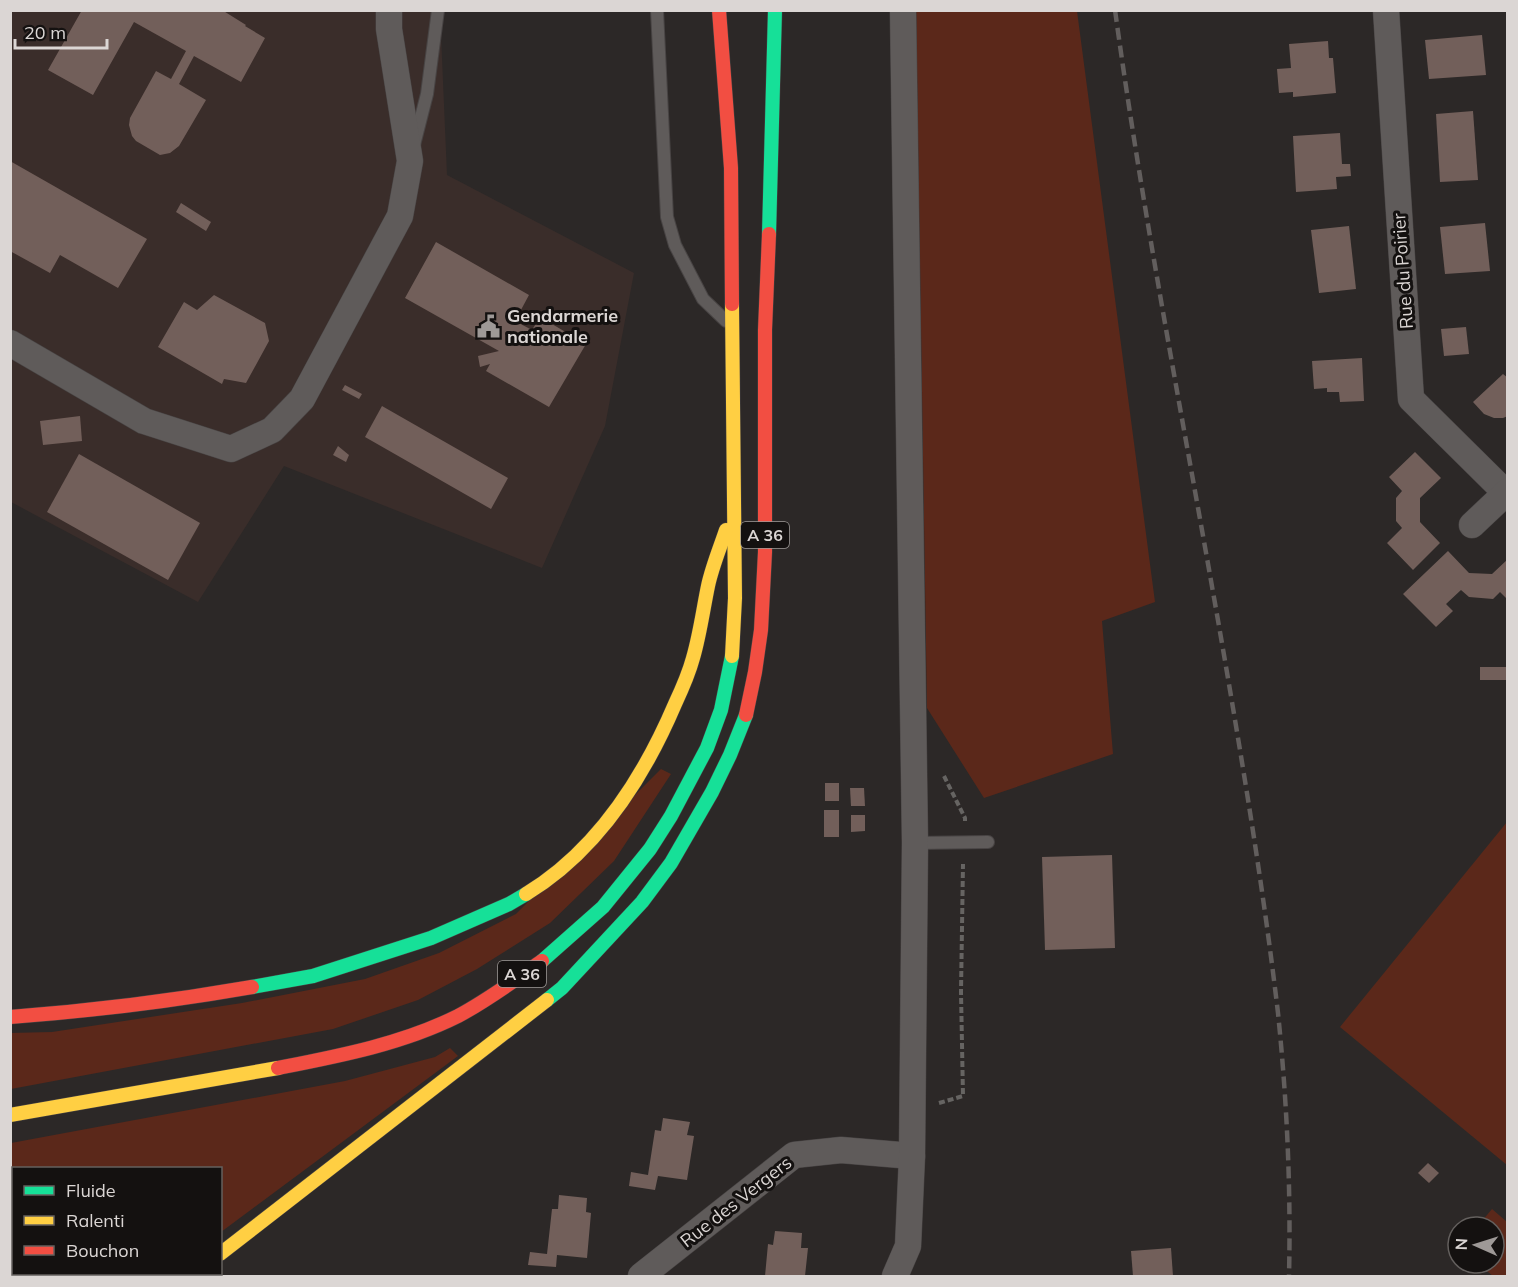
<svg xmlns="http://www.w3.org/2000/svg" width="1518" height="1287" font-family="Mulish,sans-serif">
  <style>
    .built { fill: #3a2d2a }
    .green { fill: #5b281a }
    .building { fill: #725f5a }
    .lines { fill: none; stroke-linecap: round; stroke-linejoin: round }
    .lane-casing { stroke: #484444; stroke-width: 14 }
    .street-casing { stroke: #484444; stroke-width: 27 }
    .fast-casing { stroke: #484444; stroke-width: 15 }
    .slow-casing { stroke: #484444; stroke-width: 15 }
    .jam-casing { stroke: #484444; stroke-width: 15 }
    .path { stroke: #666462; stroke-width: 4; stroke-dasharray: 6 3; stroke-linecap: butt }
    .lane { stroke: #5f5b5a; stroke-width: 12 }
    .street { stroke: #5f5b5a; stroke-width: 26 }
    .fast { stroke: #16e098; stroke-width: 14 }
    .slow { stroke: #ffcf43; stroke-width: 14 }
    .jam { stroke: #f24e42; stroke-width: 14 }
    .rail { stroke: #625e5d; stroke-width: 4.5; stroke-dasharray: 12 6; stroke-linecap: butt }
    .labels { text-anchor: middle; stroke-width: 6; stroke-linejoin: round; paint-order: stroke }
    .shield { fill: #141110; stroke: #9f9b99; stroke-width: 1.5 }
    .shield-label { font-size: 16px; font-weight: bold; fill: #dbd6d4 }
    .street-label { font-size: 18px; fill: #dbd6d4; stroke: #141110 }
    .poi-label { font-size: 18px; font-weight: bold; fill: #dbd6d4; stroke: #141110; text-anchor: start }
  </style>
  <rect width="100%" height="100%" fill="#2c2827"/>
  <path class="built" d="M10,11H440L447,175L634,273L605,426L542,568L284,466L198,602L11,502Z"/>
  <g class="green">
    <path d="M916,11H1077L1155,602L1102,621L1113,754L984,798L927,708Z"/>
    <path d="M661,769L671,774L614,861L550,923L477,969L418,1000L333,1029L11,1089L10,1033L52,1032L242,1003L365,979L439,953L516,914Z"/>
    <path d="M1507,822V1165L1340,1027Z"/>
    <path d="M450,1048L458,1056L221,1232L220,1168H14V1274H165L161,1276H11V1143L345,1081L435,1057Z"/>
    <path d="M1492,1209L1507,1222V1276H1493L1477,1263H1494V1227H1477Z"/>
  </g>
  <g class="building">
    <path d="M82,10H222L246,25L245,26L265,38L241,82L194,56L179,84L206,100L179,146L170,153L160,155L136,141L132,136L129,125L130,118L156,71L171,79L186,51L134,22L93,95L48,70Z"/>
    <path d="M1482,35L1486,75L1429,79L1425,40Z"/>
    <path d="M1328,41L1329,58H1333L1336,93L1293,97V92L1279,93L1277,69L1291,68L1289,44Z"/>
    <path d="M1473,111L1478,180L1440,182L1436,114Z"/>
    <path d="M1340,133L1342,164H1350L1351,176L1336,177L1337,189L1296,192L1293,136Z"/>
    <path d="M10,161L147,239L118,288L60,255L50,273L10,251Z"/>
    <path d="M181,203L211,222L206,231L176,212Z"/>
    <path d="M1485,223L1490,271L1445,274L1440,227Z"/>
    <path d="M1349,226L1356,289L1319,293L1311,230Z"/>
    <path d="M436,242L529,295L515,321L532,330L540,317L586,344L549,407L486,371L490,364L480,367L478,356L499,351L405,298Z"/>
    <path d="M214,295L265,323L269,341L246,383L224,379L222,384L158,347L184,302L197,310Z"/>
    <path d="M1466,327L1469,354L1444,356L1441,329Z"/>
    <path d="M1362,358L1364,401L1340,402L1339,392H1327V388L1314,389L1312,361Z"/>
    <path d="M1503,374L1508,378V416L1503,418H1494L1484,414L1473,402Z"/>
    <path d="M345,385L362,394L359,399L342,390Z"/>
    <path d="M382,406L508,478L491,509L365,437Z"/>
    <path d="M80,416L82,441L43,445L40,421Z"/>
    <path d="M338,446L349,455L346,462L333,455Z"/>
    <path d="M1415,452L1441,478L1420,498V522L1440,543L1413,570L1387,543L1402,528L1396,521V498L1402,491L1389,477Z"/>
    <path d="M79,454L200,523L168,580L47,512Z"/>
    <path d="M1448,551L1469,573L1492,574L1508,559V600L1500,592L1493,599L1469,597L1461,590L1446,604L1453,611L1436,627L1403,594Z"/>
    <rect x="1480" y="667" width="28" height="13"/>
    <rect x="825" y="783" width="14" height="18"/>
    <path d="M850,788H864L865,806H851Z"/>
    <rect x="824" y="810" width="15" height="27"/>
    <path d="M851,815H865V831L851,832Z"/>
    <path d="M1112,855L1115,948L1045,950L1042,857Z"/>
    <path d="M663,1118L690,1122L687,1135L694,1136L687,1180L658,1176L655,1190L629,1186L631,1172L648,1175L655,1130L661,1131Z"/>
    <path d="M1428,1163L1439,1173L1429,1183L1418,1173Z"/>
    <path d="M559,1195L587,1198L586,1212L591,1213L587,1258L557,1255L556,1267L528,1265L530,1252L547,1254L552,1209H558Z"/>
    <path d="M775,1231L802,1233L801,1248H808L805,1276H765L768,1244L773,1245Z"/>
    <path d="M1171,1248L1173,1276H1133L1131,1251Z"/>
  </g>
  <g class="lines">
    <defs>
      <g id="lane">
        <path d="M657,10L667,217L675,245L703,299L726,321"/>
        <path d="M414,145L427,94L438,10"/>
        <path d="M915,843L988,842"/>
      </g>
      <g id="street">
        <path d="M1386,10L1411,399L1508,495"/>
        <path d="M10,343L144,421L231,449L272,430L302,399L400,216L410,161L389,29V10"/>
        <path d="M1472,525L1508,491"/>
        <path d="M641,1276L794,1155L841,1150L912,1156"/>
        <path d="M895,1276L908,1246L912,1156L915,843L903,10"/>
      </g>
      <g id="fast">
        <path d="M769,234L775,10"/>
        <path d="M542,961L603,907L650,849L671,816L707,748L721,710L732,656"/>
        <path d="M252,987L313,976L431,938L509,904L526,894"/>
        <path d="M547,1000L562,988L642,902L671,863L712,792L730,755L746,715"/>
      </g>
      <g id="slow">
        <path d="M732,304L735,598L732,656"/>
        <path d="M526,894C597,851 643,779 675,704C682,689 689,673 693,658C700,634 703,610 708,586C712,567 720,548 726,530"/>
        <path d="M10,1115L278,1068"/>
        <path d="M220,1254L547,1000"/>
      </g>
      <g id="jam">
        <path d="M719,10L731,168L732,304"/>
        <path d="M746,715L755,672L761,630L765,552V330L769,234"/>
        <path d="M10,1017C91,1011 172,1001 252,987"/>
        <path d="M278,1068C339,1056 402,1044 458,1016C488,1000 515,980 542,961"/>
        <path d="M189,1276L193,1274"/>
      </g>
    </defs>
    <use href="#lane" class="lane-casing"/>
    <use href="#street" class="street-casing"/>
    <use href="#fast" class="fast-casing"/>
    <use href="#slow" class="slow-casing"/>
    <use href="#jam" class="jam-casing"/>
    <g class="path">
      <path d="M944,776L965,818V821"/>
      <path d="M939,1103L963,1096L961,992L963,864"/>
    </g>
    <use href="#lane" class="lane"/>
    <use href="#street" class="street"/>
    <use href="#fast" class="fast"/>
    <use href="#slow" class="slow"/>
    <use href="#jam" class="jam"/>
    <path class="rail" d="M1115,10C1147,244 1194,475 1233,708C1250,809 1266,911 1278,1013C1287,1101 1291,1189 1289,1276"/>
  </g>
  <defs>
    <symbol id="civic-bare" viewBox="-9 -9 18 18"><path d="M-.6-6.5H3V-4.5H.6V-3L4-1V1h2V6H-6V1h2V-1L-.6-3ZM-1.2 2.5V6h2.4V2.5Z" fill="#9e9997" stroke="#141110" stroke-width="2.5" paint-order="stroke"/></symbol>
  </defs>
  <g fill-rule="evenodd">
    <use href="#civic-bare" x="472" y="310" width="33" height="33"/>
  </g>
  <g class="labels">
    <g class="shield">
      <rect x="741" y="522" width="48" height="26" rx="4.5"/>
      <rect x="498" y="961" width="48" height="26" rx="4.5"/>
    </g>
    <g class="shield-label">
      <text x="765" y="541">A 36</text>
      <text x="522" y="980">A 36</text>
    </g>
    <g class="street-label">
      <text transform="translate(1403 271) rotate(-94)" y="6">Rue du Poirier</text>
      <text transform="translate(736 1202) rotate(-38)" y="6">Rue des Vergers</text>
    </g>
    <g class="poi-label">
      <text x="507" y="322">Gendarmerie<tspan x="507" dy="21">nationale</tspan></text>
    </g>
  </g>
  <rect width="1518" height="1287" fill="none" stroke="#dbd6d4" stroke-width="24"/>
  <rect x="12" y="1167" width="210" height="108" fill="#141110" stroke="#64605e" stroke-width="1.5"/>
  <rect x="24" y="1186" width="30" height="9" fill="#16e098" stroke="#64605e" stroke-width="1.5"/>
  <text x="66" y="1197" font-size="18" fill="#dbd6d4">Fluide</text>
  <rect x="24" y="1216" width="30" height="9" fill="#ffcf43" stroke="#64605e" stroke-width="1.5"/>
  <text x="66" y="1227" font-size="18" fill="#dbd6d4">Ralenti</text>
  <rect x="24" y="1246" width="30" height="9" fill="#f24e42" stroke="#64605e" stroke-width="1.5"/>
  <text x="66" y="1257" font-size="18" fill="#dbd6d4">Bouchon</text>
  <g transform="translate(1476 1245) rotate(273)"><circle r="28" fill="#141110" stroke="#64605e" stroke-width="1.5"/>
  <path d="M0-4.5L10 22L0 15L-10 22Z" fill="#9e9997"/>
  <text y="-9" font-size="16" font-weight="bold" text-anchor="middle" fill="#dbd6d4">N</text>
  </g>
  <path d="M15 39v9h92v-9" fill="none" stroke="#dbd6d4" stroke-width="3"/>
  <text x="24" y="39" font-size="18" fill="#dbd6d4" stroke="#141110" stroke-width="4.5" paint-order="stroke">20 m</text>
</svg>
